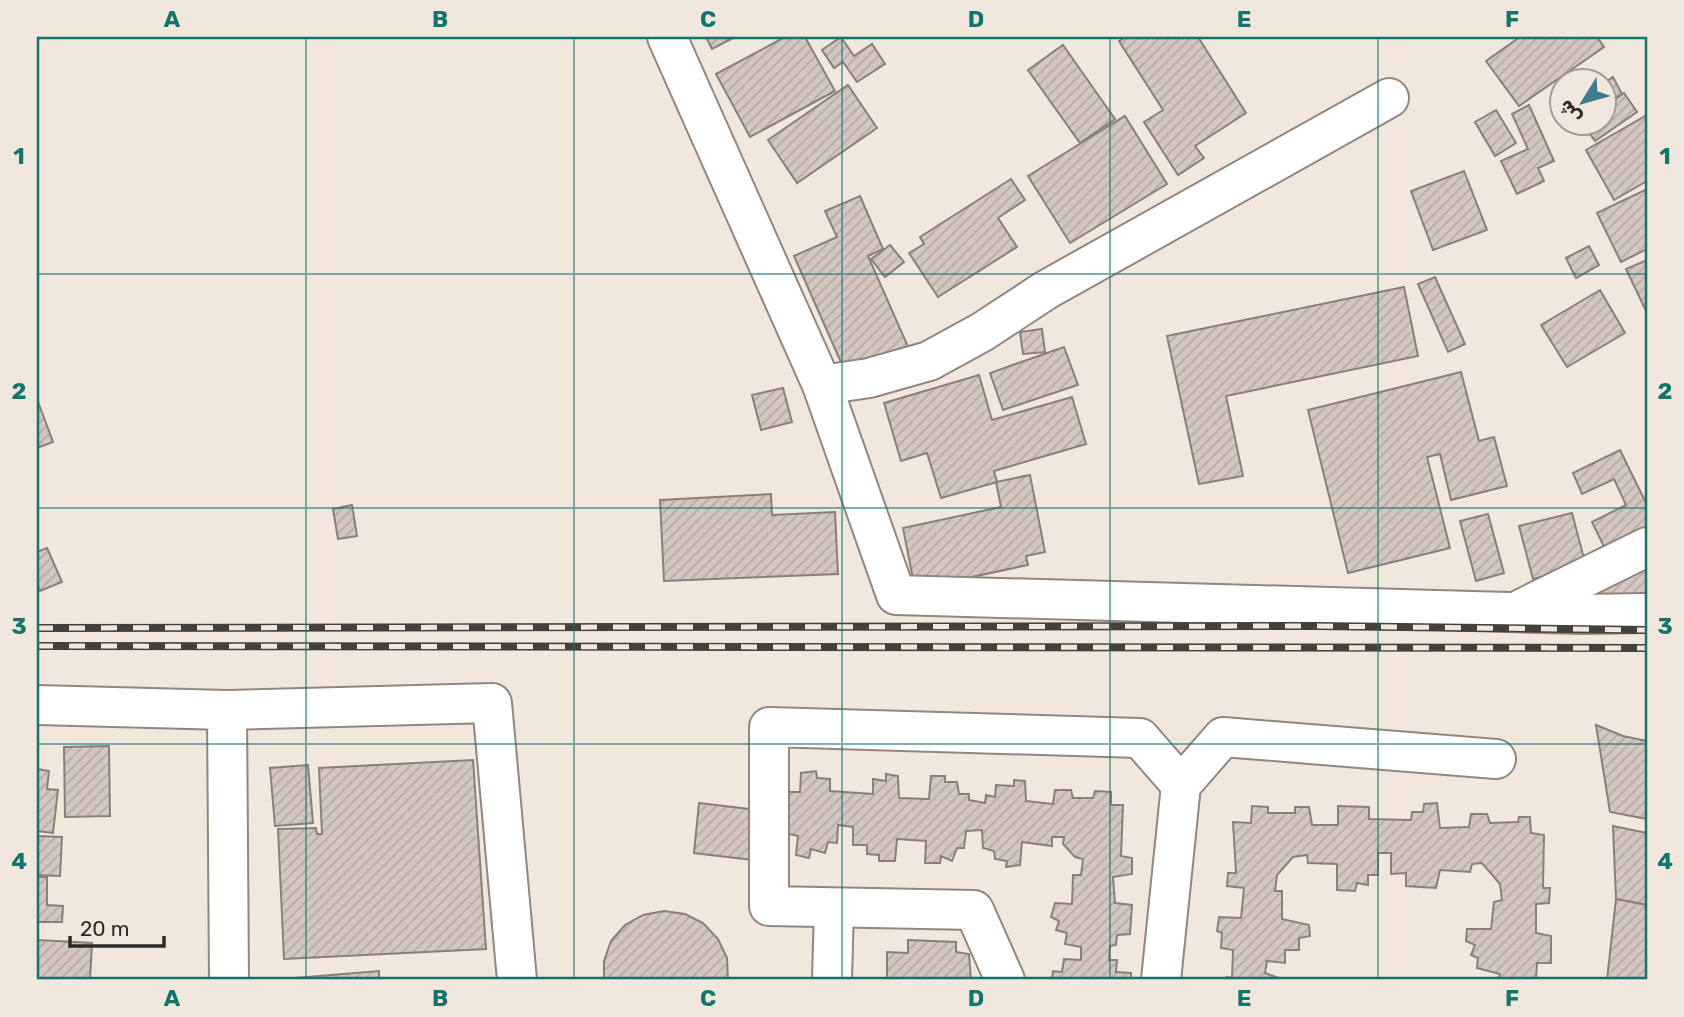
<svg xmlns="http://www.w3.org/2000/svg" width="1684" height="1017" font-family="Rubik,'Noto Sans Arabic',sans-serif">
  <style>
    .building { fill: url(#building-hatch); stroke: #8b7f7a; stroke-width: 2 }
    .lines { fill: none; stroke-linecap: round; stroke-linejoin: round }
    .minor-casing { stroke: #91877e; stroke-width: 42 }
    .minor { stroke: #fff; stroke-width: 38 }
    .rail-casing { stroke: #44403b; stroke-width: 8 }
    .rail { stroke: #f1e7dd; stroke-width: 5; stroke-dasharray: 16; stroke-linecap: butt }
    .grid { fill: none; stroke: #0f766e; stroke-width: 2; stroke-opacity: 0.55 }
    .neatline { fill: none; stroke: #0f766e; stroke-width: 2.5 }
    .grid-label { font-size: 23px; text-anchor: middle; font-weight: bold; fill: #0f766e }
  </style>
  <defs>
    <pattern id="building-hatch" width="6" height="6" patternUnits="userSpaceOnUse" patternTransform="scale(1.75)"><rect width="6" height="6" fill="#d4c6c0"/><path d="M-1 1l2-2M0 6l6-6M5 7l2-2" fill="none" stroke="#b6aaa5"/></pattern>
  </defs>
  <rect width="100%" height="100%" fill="#f1e7dd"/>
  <g class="building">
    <path d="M706,37H735L712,49Z"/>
    <path d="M785,37H805L835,91L750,137L716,74Z"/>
    <path d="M841,37L854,56L872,44L885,64L857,82L843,62L834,68L822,50Z"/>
    <path d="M1126,37H1198L1246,113L1195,146L1204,158L1178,175L1144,122L1163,110L1119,41Z"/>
    <path d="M1520,37H1597L1604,47L1519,106L1486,61Z"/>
    <path d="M1063,45L1115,119L1080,143L1028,70Z"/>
    <path d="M1613,77L1622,94L1610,101L1604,83Z"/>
    <path d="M848,85L877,128L797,183L768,140Z"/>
    <path d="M1624,93L1637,112L1595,141L1582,122H1604V107Z"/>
    <path d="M1529,105L1554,161L1538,168L1544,181L1517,194L1501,161L1528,149L1512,114Z"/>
    <path d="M1496,110L1516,143L1495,156L1475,122Z"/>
    <path d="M1647,115V181L1614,200L1586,150Z"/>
    <path d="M1125,116L1167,184L1070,243L1028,176Z"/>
    <path d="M1464,171L1487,230L1433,250L1411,191Z"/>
    <path d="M1011,179L1025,200L998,218L1017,247L938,297L909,253L924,244L920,237Z"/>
    <path d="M1647,189V249L1621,262L1597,213Z"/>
    <path d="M860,196L883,249L868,256L909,349L847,376L794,256L837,237L825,211Z"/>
    <path d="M890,245L904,262L885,277L871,259Z"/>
    <path d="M1589,246L1599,265L1576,278L1566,258Z"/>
    <path d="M1647,260V313L1626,269Z"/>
    <path d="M1435,277L1465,344L1448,352L1418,284Z"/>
    <path d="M1404,287L1418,356L1226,396L1243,476L1199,484L1167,336Z"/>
    <path d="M1600,290L1625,333L1567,367L1541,325Z"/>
    <path d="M1042,329L1045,352L1023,354L1020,332Z"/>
    <path d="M1064,347L1078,385L1003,410L990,373Z"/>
    <path d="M1461,372L1479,441L1494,437L1507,486L1451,500L1440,454L1427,457L1450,548L1348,573L1308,410Z"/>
    <path d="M979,375L992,420L1072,397L1086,444L994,471L997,482L941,498L927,453L901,461L884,403Z"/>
    <path d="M783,388L792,422L761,430L752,395Z"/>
    <path d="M37,399L53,442L37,448Z"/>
    <path d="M1620,450L1647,505V530L1606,551L1592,522L1626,505L1614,479L1582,494L1573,473Z"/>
    <path d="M1030,475L1045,552L1026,556L1028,565L915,589L903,528L1001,507L996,482Z"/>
    <path d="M771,494L772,515L835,512L838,574L664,581L660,500Z"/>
    <path d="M352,505L357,536L338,539L333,509Z"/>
    <path d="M1572,513L1586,566L1533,579L1519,526Z"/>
    <path d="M1488,514L1504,573L1476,581L1460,521Z"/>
    <path d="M47,548L62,582L40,591L37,583V552Z"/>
    <path d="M1647,557V598H1590L1585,585Z"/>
    <path d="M1596,725L1623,736L1647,741V819L1610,812Z"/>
    <path d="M109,746L110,816L65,817L64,747Z"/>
    <path d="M473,760L486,949L284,959L278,829L316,828L317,834H322L319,768Z"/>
    <path d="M308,765L313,823L275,826L270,768Z"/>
    <path d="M37,769L49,771L47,789L58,790L53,833L37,831Z"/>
    <path d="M816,771L817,778L830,779V791L873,794V779L886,781V774L898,776L899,798L929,799L931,776H945V782H957L959,794H969V800L985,803L986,795L995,797L996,785L1014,786V780L1025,781L1026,801L1053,804L1055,790H1071L1073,798H1093L1095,791L1111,792V805H1123L1121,856L1132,858V874L1113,877L1115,903L1132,905L1130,934L1117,935L1116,945L1110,946L1109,960H1117L1116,972L1131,973V980H1040H1052L1053,971L1062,972L1064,959L1081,960V947L1065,944L1067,933L1056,930L1059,921L1051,917L1055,903L1072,904L1073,875H1081L1083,859L1075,857L1063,844L1064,837H1052V846L1022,842L1020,865L1006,867L1007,861L995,859L994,851L983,848L982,830L966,831L964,848H957L952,861L941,856L940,863H925L926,841L897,839L895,861H879V855L867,854V845H853V827L838,825L837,843L828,842L825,853L811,849L809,858L796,855L798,836L785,833L789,792H800L801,773Z"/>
    <path d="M699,803L757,810L752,860L694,853Z"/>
    <path d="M1437,803L1440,828L1469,827L1471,814H1487L1490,823L1518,822L1519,817H1530L1531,833L1544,835L1543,888H1550L1549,903L1536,904V933L1551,936V963H1537L1536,980H1498L1500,974L1477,968L1478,958L1471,955L1475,945L1466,941L1467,929H1491L1494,902L1502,900L1500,884L1482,863L1472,864L1470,872L1440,870L1436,888L1406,886V873L1391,874V853H1378V875H1368V885L1357,883L1355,891L1337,890V864L1308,863L1307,855L1293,857L1277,875L1275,891H1282V919L1309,925L1310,936L1299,938V950H1285V963L1267,961L1265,973L1284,980H1227V977L1232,978L1233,950L1221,948L1222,933L1217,931L1219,917L1241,918L1244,888L1227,886L1228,873H1236L1233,822L1251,823L1252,806L1268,807V813H1295V807H1309L1312,825H1338V806L1369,807V819L1411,820L1412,812H1423L1424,804Z"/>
    <path d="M1613,826L1647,833V905L1616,899Z"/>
    <path d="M37,836L62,837L60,876L37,875Z"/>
    <path d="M37,877H47V905L63,906L62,922H37Z"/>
    <path d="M1616,899L1647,905V980H1607Z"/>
    <path d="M664,911L685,914L703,923L718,939L727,958L728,980H604V961L611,941L625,925L643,915Z"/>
    <path d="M38,940L92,943L90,980H37Z"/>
    <path d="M908,940L956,942V952L969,954L971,980H887V952L908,953Z"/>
    <path d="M379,971V980H295V978Z"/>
  </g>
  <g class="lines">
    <defs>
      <g id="minor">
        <path d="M667,37L822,385L896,595L1581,614L1647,613"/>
        <path d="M822,385L869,378L929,361L982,332L1046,290L1389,98"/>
        <path d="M1521,609L1647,547"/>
        <path d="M37,705L227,710L229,980"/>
        <path d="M227,710L492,703L517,980"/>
        <path d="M832,980L834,908"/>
        <path d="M1005,980L974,910L769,906V727L1140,738L1181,785"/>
        <path d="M1161,980L1181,785L1223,737L1496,759"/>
      </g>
    </defs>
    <use href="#minor" class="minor-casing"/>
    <use href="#minor" class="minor"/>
    <defs>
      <g id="rail">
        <path d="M37,628L1315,626L1647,630"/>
        <path d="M37,646L1647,648"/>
      </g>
    </defs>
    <use href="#rail" class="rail-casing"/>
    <use href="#rail" class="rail"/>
  </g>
  <path class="grid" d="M306,37V980M574,37V980M842,37V980M1110,37V980M1378,37V980M37,274H1647M37,508H1647M37,744H1647"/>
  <rect width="1684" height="1017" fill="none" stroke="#f1e7dd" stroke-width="77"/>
  <g transform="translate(1583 102) rotate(233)"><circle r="33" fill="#f1e7dd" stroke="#a39b94" stroke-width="2"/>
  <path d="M0-5L12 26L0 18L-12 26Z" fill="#3e7d91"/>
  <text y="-10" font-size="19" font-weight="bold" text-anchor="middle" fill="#2e2a26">ش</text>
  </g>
  <path d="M70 936v10h94v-10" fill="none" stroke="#2e2a26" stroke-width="3.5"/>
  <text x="80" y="936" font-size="21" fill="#2e2a26" stroke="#f1e7dd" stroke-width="5" paint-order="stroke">20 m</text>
  <rect x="38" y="38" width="1608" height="940" class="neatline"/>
  <g class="grid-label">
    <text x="172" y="27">A</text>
    <text x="440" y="27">B</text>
    <text x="708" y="27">C</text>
    <text x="976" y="27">D</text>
    <text x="1244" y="27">E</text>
    <text x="1512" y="27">F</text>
    <text x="19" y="164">1</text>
    <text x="1665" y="164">1</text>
    <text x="19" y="399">2</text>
    <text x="1665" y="399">2</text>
    <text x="19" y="634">3</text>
    <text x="1665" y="634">3</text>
    <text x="19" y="869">4</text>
    <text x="1665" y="869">4</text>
    <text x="172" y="1006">A</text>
    <text x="440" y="1006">B</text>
    <text x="708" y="1006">C</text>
    <text x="976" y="1006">D</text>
    <text x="1244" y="1006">E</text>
    <text x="1512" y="1006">F</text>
  </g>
</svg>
